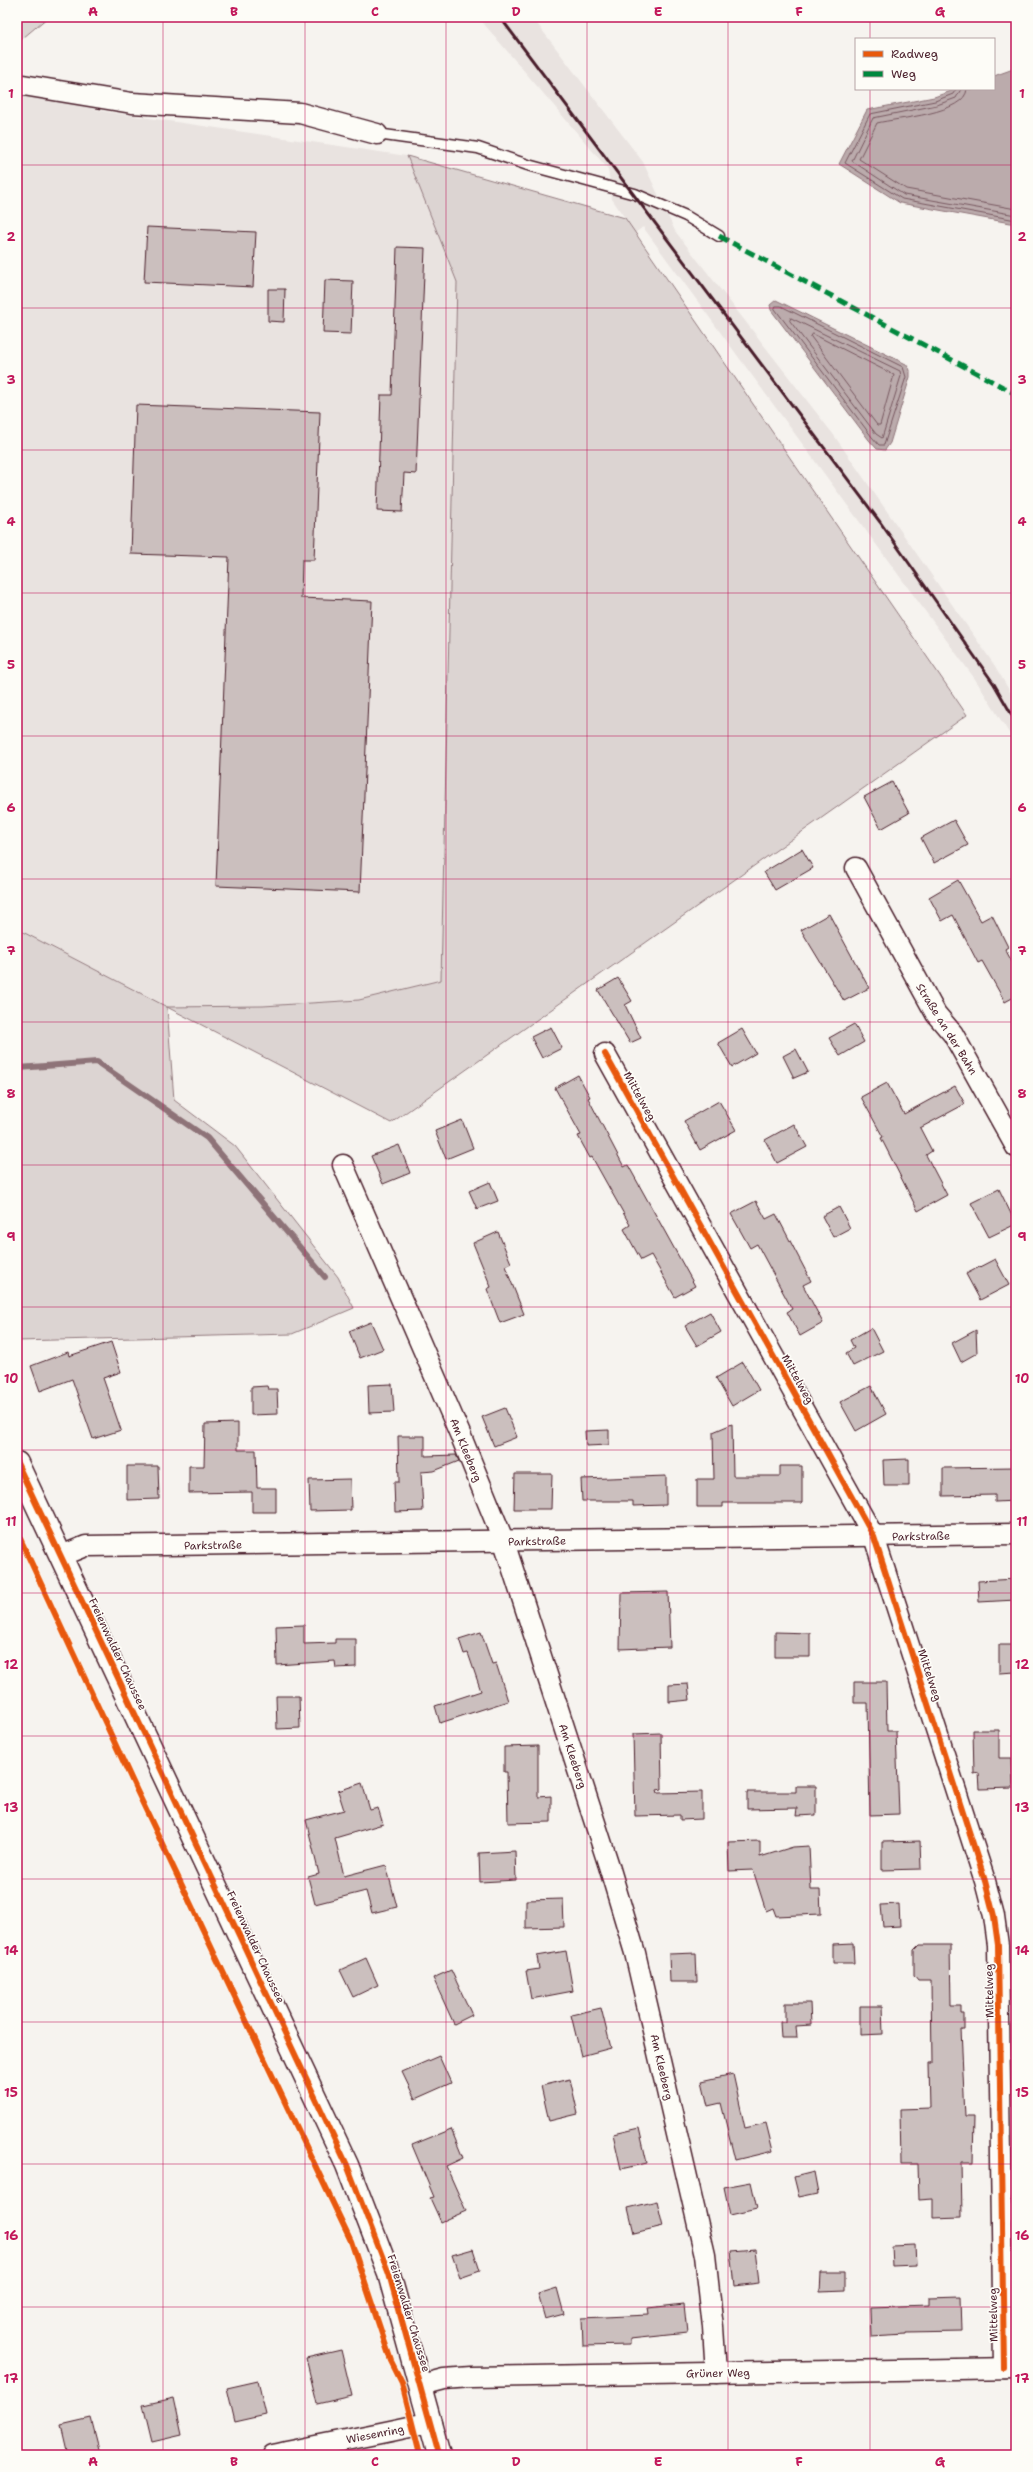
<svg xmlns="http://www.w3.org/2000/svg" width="1033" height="2472" font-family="'Shantell Sans',sans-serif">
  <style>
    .built { fill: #e9e3e0 }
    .green { fill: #dcd4d2; stroke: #937a7e }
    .water { fill: #bbabac; stroke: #8e7378 }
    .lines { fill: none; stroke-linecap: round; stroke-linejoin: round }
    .shore { stroke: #77575f; stroke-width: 1 }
    .stream { stroke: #8e7378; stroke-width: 6 }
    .building { fill: #cbbfbe; stroke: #4a1f2b }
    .lane-casing { stroke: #4a1f2b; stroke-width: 13 }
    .street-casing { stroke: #4a1f2b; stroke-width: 23 }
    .primary-casing { stroke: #4a1f2b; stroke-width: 25 }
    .lane { stroke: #fdfcf7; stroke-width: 10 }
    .street { stroke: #fdfcf7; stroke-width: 20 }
    .primary { stroke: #fdfcf7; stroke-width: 22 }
    .rail { stroke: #4a1f2b; stroke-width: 3 }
    .quiet { stroke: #00873e; stroke-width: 5; stroke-dasharray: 10 5; stroke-linecap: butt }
    .cycleway-casing { stroke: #fdfcf7; stroke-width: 8 }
    .cycleway { stroke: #e8590c; stroke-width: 6 }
    .grid { fill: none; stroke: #c2185b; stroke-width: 1; stroke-opacity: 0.55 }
    .labels { text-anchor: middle; stroke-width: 3.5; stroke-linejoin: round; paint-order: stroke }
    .street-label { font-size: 11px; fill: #4a1f2b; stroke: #fdfcf7 }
    .neatline { fill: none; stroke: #c2185b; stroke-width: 1.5 }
    .grid-label { font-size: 13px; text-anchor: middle; font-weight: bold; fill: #c2185b }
  </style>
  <rect width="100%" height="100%" fill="#f6f3ef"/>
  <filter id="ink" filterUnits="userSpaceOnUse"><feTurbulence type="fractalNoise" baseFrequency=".025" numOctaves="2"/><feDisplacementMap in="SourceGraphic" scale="8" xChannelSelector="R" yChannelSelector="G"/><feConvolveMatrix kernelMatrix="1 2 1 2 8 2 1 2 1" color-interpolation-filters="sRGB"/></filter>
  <g filter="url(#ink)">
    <g class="built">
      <path d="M478,17H532L643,162L675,231L833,434L995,666L1016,702V744L975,679L643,227L635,233L612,199L608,169Z"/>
      <path d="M17,92L108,112L407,156L457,282L441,980L359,1000L263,1006L166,1007L17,929Z"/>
    </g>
    <g class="green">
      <path d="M17,17H48L17,43Z"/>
      <path d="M407,156L625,218L967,715L391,1123L167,1007L174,1100L235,1146L338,1277L354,1308L292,1334L17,1341V929L167,1007L263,1006L359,1000L441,980L457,282Z"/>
    </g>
    <g class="water">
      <path d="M1016,68V224L900,203L839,164L867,110L934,97L957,89H994V76Z"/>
      <path d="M776,300L906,364L910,370V377L890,443L885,450L877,449L869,440L771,310L770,305Z"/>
    </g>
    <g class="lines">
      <g class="shore">
        <path d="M956,89L953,94L935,101L870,114L845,163L902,199L1016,220"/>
        <path d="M961,89L956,98L937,105L873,118L852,161L904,195L1016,215"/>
        <path d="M967,89C966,114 897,118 877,123L859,159L906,189L1016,209"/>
        <path d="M776,306H781L903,367L906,377L884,445H879L872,437L775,309Z"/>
        <path d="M791,318L900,371L901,376L882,438L876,434L790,321Z"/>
        <path d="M813,334L894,375L880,425H877L811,337Z"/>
      </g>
      <path class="stream" d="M17,1072L19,1068L97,1062L207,1138L325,1277"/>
    </g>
    <g class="building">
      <path d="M147,227L256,232L253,287L144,282Z"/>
      <path d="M397,247L425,248L416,474L404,473L402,512L377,511L381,395H392Z"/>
      <path d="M325,280L353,281L351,334L323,333Z"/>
      <path d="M268,289H285L284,322L268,321Z"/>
      <path d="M136,405L320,412L314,560H302L301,598L372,601L360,892L216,886L229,557L131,554Z"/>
      <path d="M892,782L909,813L881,829L864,797Z"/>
      <path d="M954,820L968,845L934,863L921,838Z"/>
      <path d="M802,849L813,868L775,890L764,872Z"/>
      <path d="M958,880L981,921L992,915L1008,947L1005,949L1016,969V996L1005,1002L982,961L978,963L953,915L942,921L929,897Z"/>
      <path d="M829,914L869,988L844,1001L801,930Z"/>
      <path d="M618,978L632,1001L625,1005L641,1038L630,1043L598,990Z"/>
      <path d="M854,1024L864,1042L840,1056L829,1038Z"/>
      <path d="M551,1027L562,1048L542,1058L531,1037Z"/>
      <path d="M742,1029L756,1053L732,1067L718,1043Z"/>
      <path d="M796,1049L808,1072L794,1078L783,1056Z"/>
      <path d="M578,1075L590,1097L588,1098L624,1167L628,1165L695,1286L675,1297L651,1255L641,1260L624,1229L630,1225L592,1157L590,1158L578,1136L581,1135L555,1088Z"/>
      <path d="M887,1083L904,1114L955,1086L965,1104L920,1128L932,1151L926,1155L947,1195L918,1211L881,1138L883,1137L861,1097Z"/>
      <path d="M719,1101L736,1130L700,1150L684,1121Z"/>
      <path d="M462,1120L473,1148L446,1159L435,1131Z"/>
      <path d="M794,1124L807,1147L777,1163L765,1140Z"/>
      <path d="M399,1145L410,1173L383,1184L371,1156Z"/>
      <path d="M490,1182L498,1201L477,1209L469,1191Z"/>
      <path d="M999,1189L1016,1224L989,1237L971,1203Z"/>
      <path d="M756,1201L766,1219L776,1214L811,1281L803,1285L823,1323L800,1336L787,1312L792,1309L757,1244L750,1248L731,1214Z"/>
      <path d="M839,1207L850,1228L833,1237L822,1216Z"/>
      <path d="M498,1232L511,1263L505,1266L524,1314L500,1323L487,1289L491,1287L473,1243Z"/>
      <path d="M995,1259L1009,1285L980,1300L966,1274Z"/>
      <path d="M710,1312L721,1332L697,1346L685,1326Z"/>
      <path d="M371,1322L383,1349L360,1358L349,1331Z"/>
      <path d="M871,1328L883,1351L853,1366L846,1353L854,1348L850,1340Z"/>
      <path d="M976,1330L977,1353L961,1362L952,1343Z"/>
      <path d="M111,1342L121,1372L103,1378L121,1430L93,1439L72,1379L40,1391L31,1366L68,1352L69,1356Z"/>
      <path d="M743,1362L759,1390L732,1406L716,1378Z"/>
      <path d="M392,1384L394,1412L369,1413L368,1385Z"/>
      <path d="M267,1386L268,1389H277L278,1414L251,1415V1387Z"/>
      <path d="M871,1386L886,1414L856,1431L840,1402Z"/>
      <path d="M505,1408L517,1437L494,1446L482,1417Z"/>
      <path d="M238,1423V1450H256L257,1488H276V1512H252V1492L189,1493V1466H204L205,1424Z"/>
      <path d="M732,1424L733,1476H780V1466H802V1503H723V1507H697V1479H714L713,1432Z"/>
      <path d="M609,1430V1445L586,1446L585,1431Z"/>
      <path d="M398,1436H425V1456L456,1455L459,1461L434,1471L421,1472L423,1511L395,1512L394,1482H399Z"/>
      <path d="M909,1459V1486H884L883,1460Z"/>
      <path d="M127,1466H158L159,1499L127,1500Z"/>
      <path d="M1016,1467V1501L995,1502V1495L943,1496V1468Z"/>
      <path d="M515,1474H552L551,1509H514Z"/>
      <path d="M666,1476V1505L633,1506V1501H582L581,1479Z"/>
      <path d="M350,1479L351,1510L310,1511L309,1480Z"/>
      <path d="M1016,1579V1600L979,1602L978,1581Z"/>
      <path d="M668,1592L670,1647L620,1649L621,1593Z"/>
      <path d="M304,1625V1644L335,1643V1639H356V1667L336,1668L335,1661L277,1665L276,1626Z"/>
      <path d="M481,1632L492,1664L496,1663L508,1701L440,1723L435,1706L481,1691L468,1653L464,1654L459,1639Z"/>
      <path d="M775,1632L810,1633V1657H775Z"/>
      <path d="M999,1645H1016V1672L999,1673Z"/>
      <path d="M854,1682H886L887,1731H896L899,1814L870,1815L868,1703H854Z"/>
      <path d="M688,1684L690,1700L669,1702V1685Z"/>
      <path d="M276,1696H299L300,1728L277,1729Z"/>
      <path d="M973,1730H999V1758H1012L1013,1788L980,1789L979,1773L974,1774Z"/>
      <path d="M661,1733L662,1789L657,1790L658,1793L702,1792V1819L680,1820V1815L635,1816L633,1734Z"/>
      <path d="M538,1746V1797L551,1796V1822L508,1823L507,1772H504V1747Z"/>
      <path d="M362,1783L370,1810L378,1808L383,1824L335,1838L344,1876L386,1865L397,1907L372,1913L366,1891L315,1904L308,1877L319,1874L306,1820L344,1810L338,1791Z"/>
      <path d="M796,1786H816V1815L796,1816L797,1808L747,1809V1792H796Z"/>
      <path d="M760,1841V1857L793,1847L809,1846L811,1890H820L821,1914L776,1916L773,1908L766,1911L753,1870L729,1871L728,1842Z"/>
      <path d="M920,1841L921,1869L882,1870V1842Z"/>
      <path d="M515,1851L516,1880L480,1882L479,1853Z"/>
      <path d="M563,1899L564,1927L526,1928V1900Z"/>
      <path d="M899,1904L900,1926L883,1927L881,1905Z"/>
      <path d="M853,1943L854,1963H833V1944Z"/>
      <path d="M919,1945H950L951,2006H961V2014H964V2029H961L965,2117H974L973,2162H961L962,2217L933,2218V2199L919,2200L918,2164H901L900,2109L930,2108L929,2064H932L931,1980H918L914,1975V1950Z"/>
      <path d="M566,1951L573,1991L531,1999L526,1971L539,1969L537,1956Z"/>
      <path d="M696,1953L697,1982H670L669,1954Z"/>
      <path d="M366,1958L378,1985L353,1997L340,1970Z"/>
      <path d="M451,1970L472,2015L454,2024L433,1978Z"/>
      <path d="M785,2003H810L811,2025L796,2026L797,2038H781L780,2022H785Z"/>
      <path d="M860,2006H882L883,2034L860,2035Z"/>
      <path d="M601,2008L611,2048L581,2056L571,2015Z"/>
      <path d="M439,2056L451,2083L415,2099L402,2072Z"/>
      <path d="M733,2074L745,2128L766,2123L773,2151L735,2160L721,2103L708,2106L702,2081Z"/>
      <path d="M570,2079L578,2114L549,2121L541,2086Z"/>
      <path d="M639,2128L647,2163L621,2169L613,2134Z"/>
      <path d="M451,2129L463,2158L446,2166L466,2211L441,2222L430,2198L434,2197L412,2145Z"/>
      <path d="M814,2172L818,2193L799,2197L794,2177Z"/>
      <path d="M751,2182L757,2209L730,2215L724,2187Z"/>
      <path d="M657,2201L663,2226L634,2233L628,2208Z"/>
      <path d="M915,2245L916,2265L892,2266L891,2246Z"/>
      <path d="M473,2249L480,2271L460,2278L452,2255Z"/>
      <path d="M755,2249L759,2283L735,2286L731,2251Z"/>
      <path d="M821,2273H845V2291L820,2292Z"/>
      <path d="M557,2288L564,2314L545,2319L538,2294Z"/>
      <path d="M961,2296L962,2332L906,2333V2335L871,2337L870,2307L928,2305V2297Z"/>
      <path d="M684,2304L687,2333L630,2339V2345L583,2346L582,2318L649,2315L648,2308Z"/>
      <path d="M341,2350L352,2396L317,2404L306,2358Z"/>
      <path d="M258,2381L266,2415L235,2422L227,2388Z"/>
      <path d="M174,2398L182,2435L152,2442L143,2405Z"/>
      <path d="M91,2418L100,2453L68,2455L61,2425Z"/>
    </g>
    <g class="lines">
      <defs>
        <path id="lane" d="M377,134L478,148L528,165L635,194L686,216L719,236"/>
        <g id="street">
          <path d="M17,84L132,103L300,113L377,134"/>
          <path d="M856,868L936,1014L953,1034L1016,1147"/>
          <path d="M605,1054L874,1537L985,1881L994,1916L998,1945L1004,2368"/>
          <path d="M343,1165L460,1434L504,1542L609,1866L635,1953L705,2255L713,2327L716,2373"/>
          <path d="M61,1556L86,1546L1016,1534"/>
          <path d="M421,2385L444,2379L471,2377L1016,2368"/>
          <path d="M273,2455C325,2443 378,2435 431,2422"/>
        </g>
        <path id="primary" d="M17,1463L347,2165L389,2274L439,2455"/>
      </defs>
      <use href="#lane" class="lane-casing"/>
      <use href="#street" class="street-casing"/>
      <use href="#primary" class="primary-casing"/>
      <use href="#lane" class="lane"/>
      <use href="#street" class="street"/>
      <use href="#primary" class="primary"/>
      <path class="rail" d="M500,17L880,522L994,684L1016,722"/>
      <path class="quiet" d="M719,236L1016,394"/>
      <defs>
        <g id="cycleway">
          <path d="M605,1054L874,1537L985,1881L994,1916L998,1945L1004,2368"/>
          <path d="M17,1463L347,2165L389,2274L439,2455"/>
          <path d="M17,1532L137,1791L351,2241L391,2361L402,2383L420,2455"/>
        </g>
      </defs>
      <use href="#cycleway" class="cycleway-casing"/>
      <use href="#cycleway" class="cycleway"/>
    </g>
  </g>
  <path class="grid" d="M163,17V2455M305,17V2455M446,17V2455M587,17V2455M728,17V2455M870,17V39M870,89V2455M17,165H1016M17,308H1016M17,450H1016M17,593H1016M17,736H1016M17,879H1016M17,1022H1016M17,1165H1016M17,1307H1016M17,1450H1016M17,1593H1016M17,1736H1016M17,1879H1016M17,2022H1016M17,2164H1016M17,2307H1016"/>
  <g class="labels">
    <g class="street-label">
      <text transform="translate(947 1029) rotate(58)" y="4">Straße an der Bahn</text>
      <text transform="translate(640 1096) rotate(61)" y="4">Mittelweg</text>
      <text transform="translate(798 1379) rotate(61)" y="4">Mittelweg</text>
      <text transform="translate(466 1450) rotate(68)" y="4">Am Kleeberg</text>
      <text transform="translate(921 1536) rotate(-1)" y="4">Parkstraße</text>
      <text transform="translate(537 1541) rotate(-1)" y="4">Parkstraße</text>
      <text transform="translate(213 1545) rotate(-1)" y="4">Parkstraße</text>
      <text transform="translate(118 1654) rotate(65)" y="4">Freienwalder Chaussee</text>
      <text transform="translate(930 1675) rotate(72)" y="4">Mittelweg</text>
      <text transform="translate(573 1756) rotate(72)" y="4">Am Kleeberg</text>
      <text transform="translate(256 1947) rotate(65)" y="4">Freienwalder Chaussee</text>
      <text transform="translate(989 1991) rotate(-91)" y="4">Mittelweg</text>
      <text transform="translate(662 2067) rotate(77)" y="4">Am Kleeberg</text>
      <text transform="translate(409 2313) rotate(73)" y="4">Freienwalder Chaussee</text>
      <text transform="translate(993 2315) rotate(-91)" y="4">Mittelweg</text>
      <text transform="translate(718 2373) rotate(-1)" y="4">Grüner Weg</text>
      <text transform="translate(375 2434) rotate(-11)" y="4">Wiesenring</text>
    </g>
  </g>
  <rect width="1033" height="2472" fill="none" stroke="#fdfcf7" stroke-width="44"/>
  <rect x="855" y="38" width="140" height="52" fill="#fdfcf7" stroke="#b5a4a5"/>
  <rect x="863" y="51" width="20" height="6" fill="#e8590c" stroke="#b5a4a5"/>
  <text x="891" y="58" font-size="12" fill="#4a1f2b">Radweg</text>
  <rect x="863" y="71" width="20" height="6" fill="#00873e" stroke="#b5a4a5"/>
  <text x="891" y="78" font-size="12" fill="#4a1f2b">Weg</text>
  <rect x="22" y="22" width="989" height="2428" class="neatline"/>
  <g class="grid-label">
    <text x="93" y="16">A</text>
    <text x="234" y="16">B</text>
    <text x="375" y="16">C</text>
    <text x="516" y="16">D</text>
    <text x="658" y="16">E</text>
    <text x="799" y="16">F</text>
    <text x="940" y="16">G</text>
    <text x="11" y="98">1</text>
    <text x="1022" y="98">1</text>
    <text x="11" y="241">2</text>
    <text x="1022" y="241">2</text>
    <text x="11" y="384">3</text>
    <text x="1022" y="384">3</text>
    <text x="11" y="526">4</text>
    <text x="1022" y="526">4</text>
    <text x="11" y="669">5</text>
    <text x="1022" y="669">5</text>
    <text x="11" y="812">6</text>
    <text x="1022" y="812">6</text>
    <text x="11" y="955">7</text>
    <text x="1022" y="955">7</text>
    <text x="11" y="1098">8</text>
    <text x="1022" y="1098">8</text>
    <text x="11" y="1241">9</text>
    <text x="1022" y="1241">9</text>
    <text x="11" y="1383">10</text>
    <text x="1022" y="1383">10</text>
    <text x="11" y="1526">11</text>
    <text x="1022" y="1526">11</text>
    <text x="11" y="1669">12</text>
    <text x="1022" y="1669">12</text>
    <text x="11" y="1812">13</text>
    <text x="1022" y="1812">13</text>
    <text x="11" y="1955">14</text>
    <text x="1022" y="1955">14</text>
    <text x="11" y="2097">15</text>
    <text x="1022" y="2097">15</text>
    <text x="11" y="2240">16</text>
    <text x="1022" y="2240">16</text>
    <text x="11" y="2383">17</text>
    <text x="1022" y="2383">17</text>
    <text x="93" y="2466">A</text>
    <text x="234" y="2466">B</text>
    <text x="375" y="2466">C</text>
    <text x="516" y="2466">D</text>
    <text x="658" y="2466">E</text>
    <text x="799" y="2466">F</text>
    <text x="940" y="2466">G</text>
  </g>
</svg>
